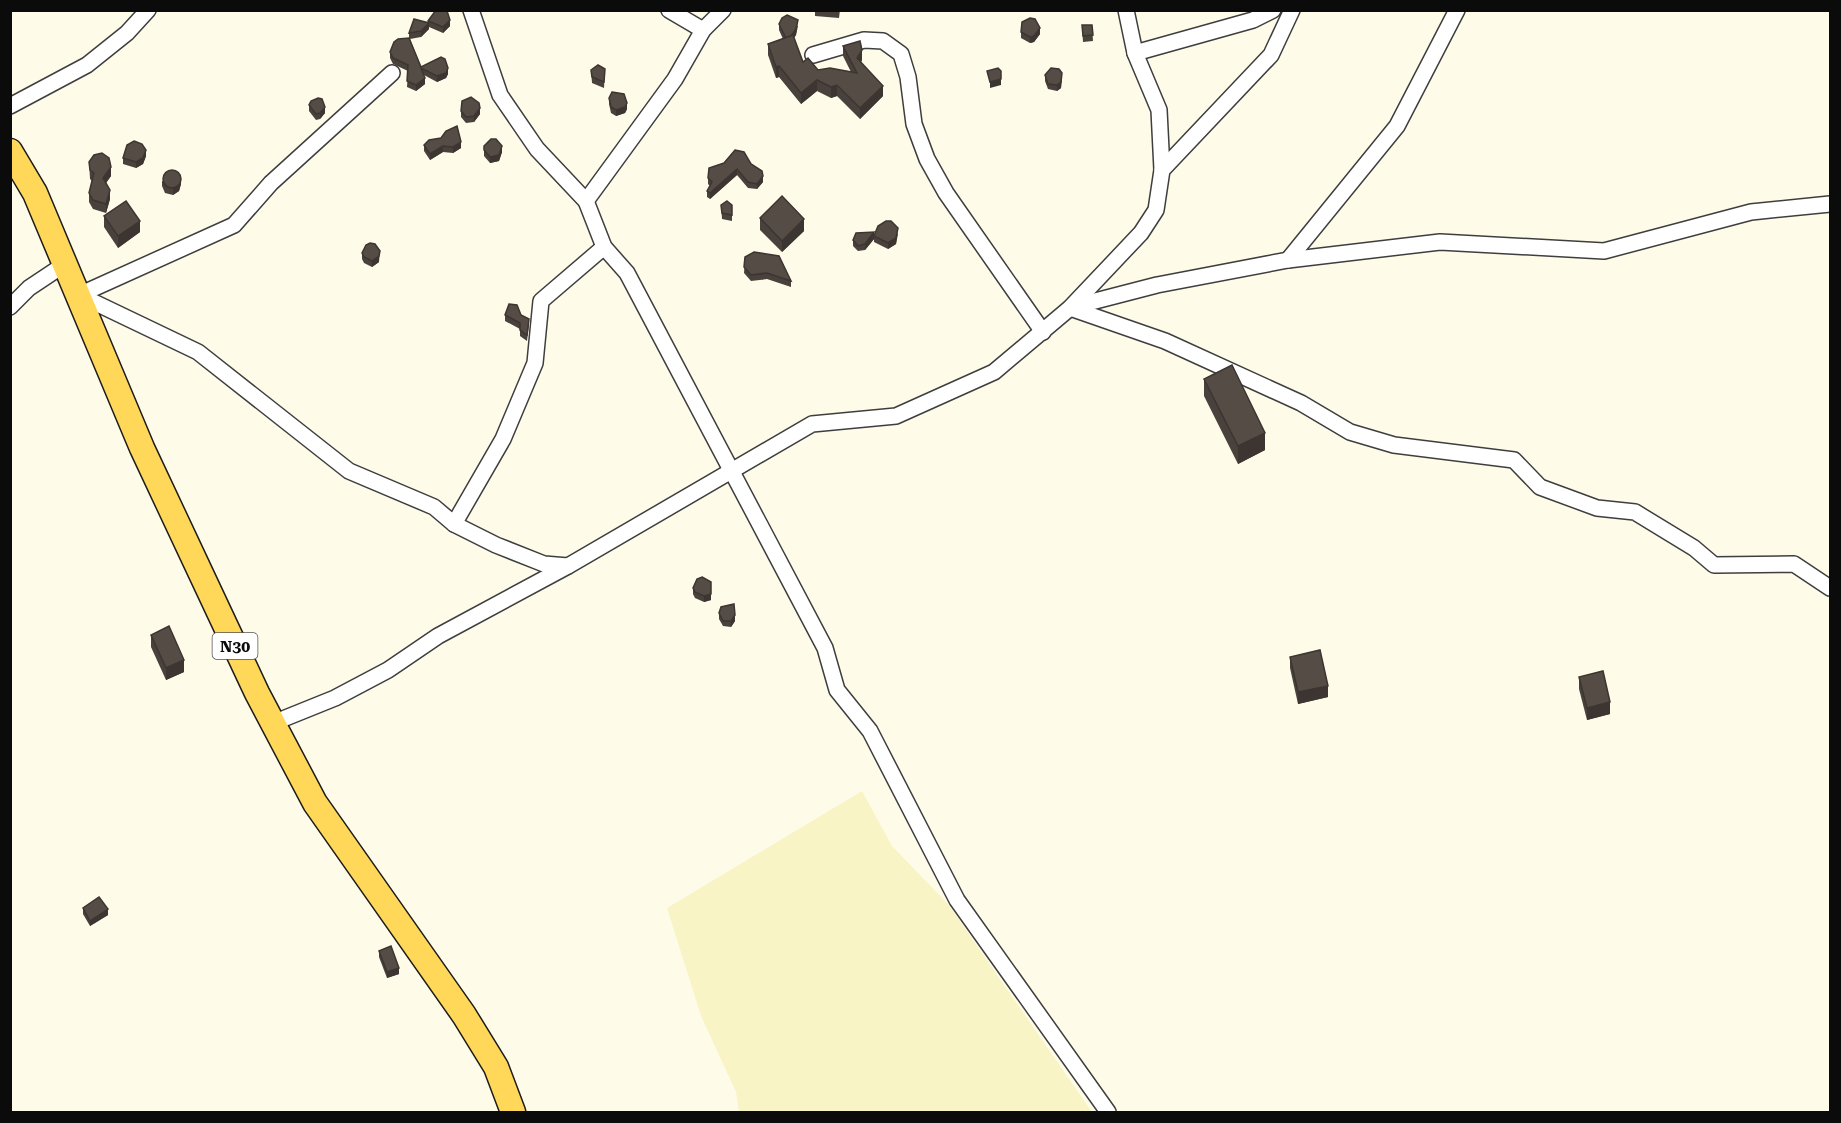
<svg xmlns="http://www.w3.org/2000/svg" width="1841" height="1123" font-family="'Roboto Serif',serif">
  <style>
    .farmland { fill: #f8f4c6 }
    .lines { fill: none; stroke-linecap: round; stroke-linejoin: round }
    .street-casing { stroke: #3e3e3e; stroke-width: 18 }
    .primary-casing { stroke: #1c1c1c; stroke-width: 27 }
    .street { stroke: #fff; stroke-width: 15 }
    .primary { stroke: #ffd759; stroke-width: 24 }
    .wall { fill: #49413c }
    .shaded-wall { fill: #3c3531 }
    .building { fill: #554c46; stroke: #3c3531; stroke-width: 1.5 }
    .labels { text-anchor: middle; stroke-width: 6; stroke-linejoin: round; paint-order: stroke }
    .shield { fill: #fff; stroke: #545454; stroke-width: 1.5 }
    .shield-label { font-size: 16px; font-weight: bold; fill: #0b0b0b }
  </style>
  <rect width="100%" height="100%" fill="#fffbe9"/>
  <path class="farmland" d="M862,791L892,846L948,904L1092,1112H739L736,1092L701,1016L667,908Z"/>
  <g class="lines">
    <defs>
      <g id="street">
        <path d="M471,10L500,95L537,149L586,201L604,247L627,273L825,648L837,690L870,731L957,900L1108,1112"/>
        <path d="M669,10L703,30"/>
        <path d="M1126,10L1135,53L1159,110L1162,170"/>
        <path d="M1135,53L1253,20L1273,10"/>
        <path d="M813,55L864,40L883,41L901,54L908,77L914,124L927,159L946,193L1043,332"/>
        <path d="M10,106L87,65L127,33L148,10"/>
        <path d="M586,201L675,79L703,30L723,10"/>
        <path d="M1288,260L1397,126L1457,10"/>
        <path d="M79,295L198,352L349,471L434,507L454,524L496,545L544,564L568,566"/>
        <path d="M79,295L234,225L271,183L392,73"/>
        <path d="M10,307L29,288L65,264"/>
        <path d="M1072,307L1157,285L1288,260L1440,242L1604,251L1751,212L1830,204"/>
        <path d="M1070,308L1165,341L1301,403L1350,432L1394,445L1514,460L1540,487L1597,508L1635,512L1694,548L1714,565L1794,564L1830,588"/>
        <path d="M454,524L503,439L535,363L541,301L604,247"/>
        <path d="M273,723L335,698L388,670L438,636L568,566L812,424L896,416L994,372L1070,308L1141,233L1156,210L1162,170L1271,55L1292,10"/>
      </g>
      <path id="primary" d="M10,151L35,193L142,448L257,693L315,803L464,1015L496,1067L513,1112"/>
    </defs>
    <use href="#street" class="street-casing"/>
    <use href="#primary" class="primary-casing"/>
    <use href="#street" class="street"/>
    <use href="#primary" class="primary"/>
  </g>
  <g class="wall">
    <path d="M815,10H840L839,18L815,16Z"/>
    <path d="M428,21L450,26L443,33L429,27V29L421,37L410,39L421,67L448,74L446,78L437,82L424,75L425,84L416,91L407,87L408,71L393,64L390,58V52L409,38V33L428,23Z"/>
    <path d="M779,24L798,26L796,35L794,38L803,62L818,70L851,72L843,56V46L862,60L861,62L883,96L860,119L837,96L831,98L817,91L801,104L779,77L776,78L768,55V44L783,39L779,30Z"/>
    <path d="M1082,25H1092L1093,41L1083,42Z"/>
    <path d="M1021,32L1040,34L1034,42L1030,43L1021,38Z"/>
    <path d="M605,69L604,88L592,83L591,70Z"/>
    <path d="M1045,75L1062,79L1061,88L1057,91L1048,89L1045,81Z"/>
    <path d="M609,98L627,109L625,113L616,116L611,113L609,104Z"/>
    <path d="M309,105L325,113L320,119L316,120L309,111Z"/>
    <path d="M461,111L480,114L474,122L466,123L461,117Z"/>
    <path d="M429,140L461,148L453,153L443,152L430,160L424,151V145Z"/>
    <path d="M484,146L502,152L499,161L490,163L484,156Z"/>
    <path d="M146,156L143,164L136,168L123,164V158Z"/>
    <path d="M89,162L111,176L106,183L110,199L106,213L93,209L89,202V193L92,181L90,179Z"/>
    <path d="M751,164L763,182L757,189L748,188L737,175L710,199L707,197V191L710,186L708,184V178Z"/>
    <path d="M162,181L181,184L179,191L173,195L165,193L162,186Z"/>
    <path d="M721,205H732V221L722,219Z"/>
    <path d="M104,216L140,232L118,248L104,227Z"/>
    <path d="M760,218L804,231L782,252L760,230Z"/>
    <path d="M898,234L896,244L888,249L874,242V239L865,250L858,251L853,246V240L874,235Z"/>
    <path d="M362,253L379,262L372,267L364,263L362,259Z"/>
    <path d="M745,257L791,281V287L767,279L751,281L744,273Z"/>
    <path d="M505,315H521L529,325L527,341L520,336V329L505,321Z"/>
    <path d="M1204,379L1265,450L1238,464L1204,396Z"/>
    <path d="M693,588L711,600L704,602L695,598L693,594Z"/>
    <path d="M719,613L735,621L731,627L723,626L719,619Z"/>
    <path d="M151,635L184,672L166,680L151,647Z"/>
    <path d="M1290,657L1328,697L1298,704L1290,668Z"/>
    <path d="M1579,677L1610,714L1587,720L1579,689Z"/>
    <path d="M83,908L108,915L90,926L83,914Z"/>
    <path d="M379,951L399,974L387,978L379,957Z"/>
  </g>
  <g class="shaded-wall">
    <path d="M450,20V26L443,33V27Z"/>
    <path d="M798,20L796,35L787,47Z"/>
    <path d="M429,23V29L421,37V31Z"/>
    <path d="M1040,28V34L1034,42L1030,43V37Z"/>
    <path d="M862,50V60L857,69V58Z"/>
    <path d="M779,66V77L776,78V67Z"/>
    <path d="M448,68V74L446,78L437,82V76Z"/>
    <path d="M1062,73L1061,88L1057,91V85Z"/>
    <path d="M425,78V84L416,91V85Z"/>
    <path d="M1001,79V85L990,88V82Z"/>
    <path d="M817,80V91L801,104V93Z"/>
    <path d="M837,85V96L831,98V87Z"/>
    <path d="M883,86V96L860,119V108Z"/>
    <path d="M627,103V109L625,113L616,116V110Z"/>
    <path d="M325,107V113L320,119V113Z"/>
    <path d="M480,108V114L474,122V116Z"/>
    <path d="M461,142V148L453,153V147Z"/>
    <path d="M443,146V152L430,160V154Z"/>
    <path d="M502,146V152L499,161L490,163V157Z"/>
    <path d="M146,150V156L143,164L136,168V162Z"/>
    <path d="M111,167V176L103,187V178Z"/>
    <path d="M737,169V175L710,199V193Z"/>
    <path d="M763,176V182L757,189V184Z"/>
    <path d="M181,178V184L179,191L173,195V189Z"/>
    <path d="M110,190V199L106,213V204Z"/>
    <path d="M804,219V231L782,252V241Z"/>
    <path d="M140,221V232L118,248V236Z"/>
    <path d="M898,228L896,244L888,249V243Z"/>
    <path d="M874,232V239L865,250V244Z"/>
    <path d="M380,251L379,262L372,267V261Z"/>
    <path d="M1265,433V450L1238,464V446Z"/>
    <path d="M711,594V600L704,602V596Z"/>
    <path d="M735,615V621L731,627V621Z"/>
    <path d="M184,660V672L166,680V668Z"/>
    <path d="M1328,686V697L1298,704V692Z"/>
    <path d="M1610,702V714L1587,720V708Z"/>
    <path d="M108,909V915L90,926V921Z"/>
    <path d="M399,968V974L387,978V972Z"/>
  </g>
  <g class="building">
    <path d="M436,10L447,11L450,20L443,27L428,21Z"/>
    <path d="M787,15L798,20L796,29L791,36L786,38L779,24L782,18Z"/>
    <path d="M1030,18L1035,19L1040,28L1034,36L1030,37L1021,32L1022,22Z"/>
    <path d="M414,19L429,23L421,31L409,33Z"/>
    <path d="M1082,25H1092L1093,35L1083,36Z"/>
    <path d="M793,35L803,62L808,58L818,70L830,68L857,73L843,46L860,41L862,50L857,58L883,86L860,108L837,85L831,87L817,80L801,93L779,66L776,67L768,44Z"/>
    <path d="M409,38L421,67L441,57L445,59L448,68L446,73L437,76L421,68L425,78L416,85L407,81L408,65L393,58L390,52L394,42L398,39Z"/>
    <path d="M598,65L605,69L604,82L592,77L591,70Z"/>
    <path d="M998,68L1001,71V79L990,82L987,71Z"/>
    <path d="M1051,68L1059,69L1062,73L1061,82L1057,85L1048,84L1045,75Z"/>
    <path d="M612,92L624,94L627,103L625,107L616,110L611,107L609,98Z"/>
    <path d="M471,97L479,103L480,108L474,116L466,117L461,111L462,101Z"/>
    <path d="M318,98L322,99L325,107L320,113L316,114L309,105L311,101Z"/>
    <path d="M457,126L461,142L453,147L443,146L430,154L424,145L429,140L441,138L446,131Z"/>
    <path d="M491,139H496L502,146L499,155L490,157L484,150V146Z"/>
    <path d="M134,141L142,144L146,150L143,158L136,162L123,158L127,145Z"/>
    <path d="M735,150L744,152L751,164L762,171L763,176L757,184L748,182L737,169L710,193L707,191L712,182L708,178L709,168L724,163Z"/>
    <path d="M102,153L109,158L111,167L103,178L110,190L106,204L93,200L89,193L94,173L90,170L89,162L94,155Z"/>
    <circle cx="172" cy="179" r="9"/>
    <path d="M782,196L804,219L782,241L760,218Z"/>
    <path d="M126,201L140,221L118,236L104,216Z"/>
    <path d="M727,201L732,205V215L722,213L721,205Z"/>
    <path d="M886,221H891L898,228L896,238L888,243L874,236L878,226Z"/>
    <path d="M874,232L865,244L858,246L853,240L856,233Z"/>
    <path d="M370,243L375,244L380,251L379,256L372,261L364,257L362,253L366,245Z"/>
    <path d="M754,252L779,256L791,281L767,273L751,275L744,267L745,257Z"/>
    <path d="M509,304L517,305L521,315L529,319L527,335L520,330V323L505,315Z"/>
    <path d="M1232,365L1265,433L1238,446L1204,379Z"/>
    <path d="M702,577L711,582V594L704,596L695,592L693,588L697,579Z"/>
    <path d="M734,604L735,615L731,621H723L719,613L721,607Z"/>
    <path d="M169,626L184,660L166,668L151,635Z"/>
    <path d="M1320,650L1328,686L1298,692L1290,657Z"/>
    <path d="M1603,671L1610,702L1587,708L1579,677Z"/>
    <path d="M99,897L108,909L90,921L83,908Z"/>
    <path d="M391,946L399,968L387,972L379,951Z"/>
  </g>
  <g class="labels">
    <rect class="shield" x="212.5" y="633" width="45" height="26" rx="4.5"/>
    <g class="shield-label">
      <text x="235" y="652">N30</text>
    </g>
  </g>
  <rect width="1841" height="1123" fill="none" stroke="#0b0b0b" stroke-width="24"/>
</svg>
